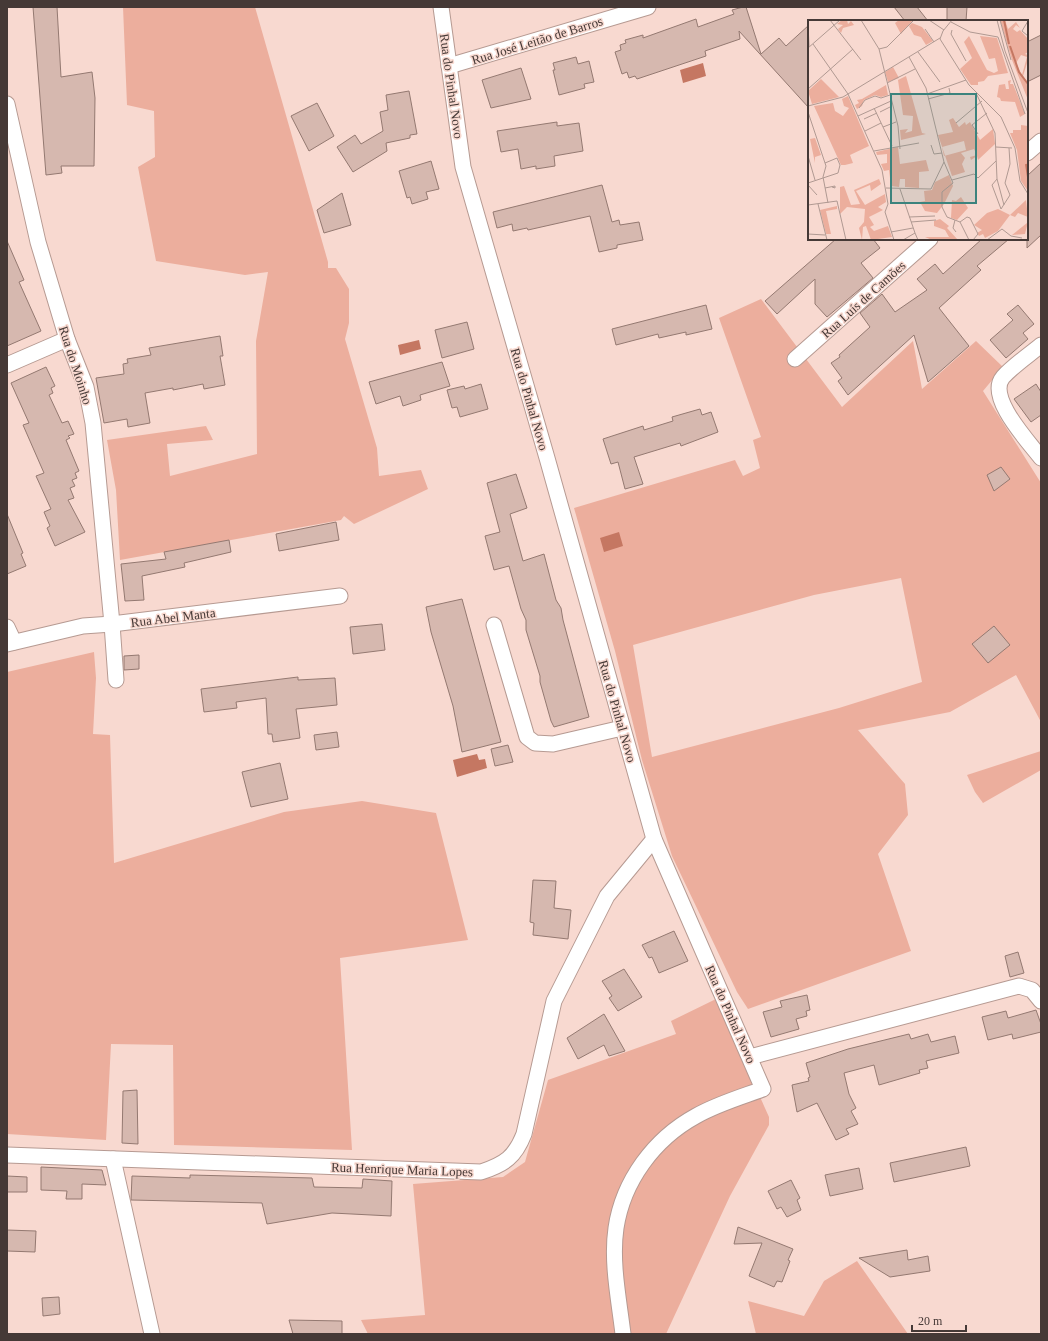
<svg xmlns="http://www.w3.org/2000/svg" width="1048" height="1341" font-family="Georgia,serif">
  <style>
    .green { fill: #ecae9d; fill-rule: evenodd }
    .water { fill: #c57762 }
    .building { fill: #d6b8af; stroke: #947971 }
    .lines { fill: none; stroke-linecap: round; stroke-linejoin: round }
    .minor-casing { stroke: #b69a92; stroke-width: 17 }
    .minor { stroke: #fff; stroke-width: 15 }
    .labels { text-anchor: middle; stroke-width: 3; stroke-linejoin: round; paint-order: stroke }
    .street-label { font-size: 13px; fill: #453936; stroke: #f8d9d0 }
    .inset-river { fill: none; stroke: #c57762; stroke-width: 2 }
    .inset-road { fill: none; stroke: #b09992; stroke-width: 1 }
    .view { fill: #3c837d; fill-opacity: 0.15; stroke: #3c837d; stroke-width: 2 }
    .inset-edge { fill: none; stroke: #453936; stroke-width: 2 }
  </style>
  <rect width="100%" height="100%" fill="#f8d9d0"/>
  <g class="green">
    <path d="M123,7H255L328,262V268H336L349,289V323L345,339L377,448L379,476L421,470L428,489L354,524L344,516L341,520L120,560L116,490L107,440L206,426L213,440L167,444L170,476L257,454L256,341L268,272L245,275L156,261L138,167L155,157L154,111L127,105Z"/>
    <path d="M761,299L842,407L913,341L922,389L976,341L1003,367L983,391L1041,483V722L1016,675L950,712L858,730L905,784L908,815L878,854L911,951L748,1009L737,992L672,856L642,760L615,651L574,508L735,460L743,476L760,468L753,440L761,437L719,318ZM901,578L922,682L839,708L652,757L633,645L814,595Z"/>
    <path d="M94,652L96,678L93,734L110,735L114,863L284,812L362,801L436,813L468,940L340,958L352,1150L174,1145L173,1045L111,1044L106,1140L7,1134V672Z"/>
    <path d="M1041,751V770L983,803L975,792L967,775Z"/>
    <path d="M716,999L769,1117V1125L730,1196L666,1334H368L361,1320L425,1315L413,1184L503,1177L525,1162L548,1080L676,1034L671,1021Z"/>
    <path d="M857,1261L908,1334H756L748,1301L804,1316L824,1281Z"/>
  </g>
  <g class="water">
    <path d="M703,63L706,76L683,83L680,70Z"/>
    <path d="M419,340L421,349L400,355L398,345Z"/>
    <path d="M619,532L623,546L604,552L600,538Z"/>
    <path d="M477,754L479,760L485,759L487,768L457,777L453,760Z"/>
  </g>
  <g class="building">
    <path d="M33,7H57L61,77L92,72L95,98L94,166H61L62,173L46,175Z"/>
    <path d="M743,7H746L761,54L779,38L786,46L809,25V108L739,31L740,39L705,51L706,56L637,79L635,76L629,78L627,72L622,74L615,52L621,50L620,45L626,43L625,40L643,35V38L696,19L698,27L734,14L732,10Z"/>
    <path d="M894,7H917L928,21H905Z"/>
    <path d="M947,7H967L966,21H947Z"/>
    <path d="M1041,35V75L1027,82V42Z"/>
    <path d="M576,57L578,64L589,61L594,82L584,84L585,88L559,95L553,70H555L553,63Z"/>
    <path d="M521,68L531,99L491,108L482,80Z"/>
    <path d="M409,91L417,134L410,135V138L386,143L387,151L353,172L337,147L355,135L361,144L383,131L380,112L388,110L386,95Z"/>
    <path d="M317,103L334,136L309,151L291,116Z"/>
    <path d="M557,122V126L579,123L583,151L554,156L555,166L536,169V166L521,169L518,149L501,152L497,131Z"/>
    <path d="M431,161L439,189L426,192L428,199L412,204L410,197L407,198L399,171Z"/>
    <path d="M1041,163V235L1027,248V176Z"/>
    <path d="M602,185L612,222L619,220L620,225L639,222L643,240L617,245V248L599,252L590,216L528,230L527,228L513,231L512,224L497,228L493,212Z"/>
    <path d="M342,193L351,225L324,233L317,210Z"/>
    <path d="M836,239H873L880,248L861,263L873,278L827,317L815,304V279L777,314L765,301Z"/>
    <path d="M982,239H1009L977,266L981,270L939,308L969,346L928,382L914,335L848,395L838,381L842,378L831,363L840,357L839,355L870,327L860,313L882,294L895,312L927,290L917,279L935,264L943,274Z"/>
    <path d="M7,241L24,280L19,282L41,331L7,346Z"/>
    <path d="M706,305L712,329L686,335V332L659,338L658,334L616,345L612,329Z"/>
    <path d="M1018,305L1034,324L1023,333L1028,339L1006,358L990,340L1013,320L1007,314Z"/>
    <path d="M467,322L474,349L442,358L435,330Z"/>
    <path d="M220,336L223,356H220L225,385L204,389L203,384L173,390V388L145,393L150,423L128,427L127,419L104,423L96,378L124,374L123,364L128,363L127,359L151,355L149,348Z"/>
    <path d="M442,362L450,386L420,395L421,400L403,406L400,396L376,404L369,382Z"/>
    <path d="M46,367L55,386L51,388L53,393L49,395L62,423L68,421L74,434L68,436L70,438L66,440L79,471L75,473L77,478L72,480L75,486L70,488L74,498L68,500L85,532L55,546L47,528L50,526L44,512L51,509L36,476L44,473L23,425L29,423L11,383Z"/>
    <path d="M481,384L488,409L460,417L457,407L452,408L447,390L464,386L465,389Z"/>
    <path d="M1036,384L1041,392V415L1031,422L1014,399Z"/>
    <path d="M700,409L702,415L711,412L718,432L681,446L680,443L634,457L643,484L625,489L618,462L611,464L603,439L643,426L644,430L673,421L672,417Z"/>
    <path d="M1001,467L1010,479L994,491L987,475Z"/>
    <path d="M516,474L527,508L510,514L523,561L544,554L556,600L561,608L563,620L589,717L554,727L551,721L540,682V676L526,630V620L521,609L509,566L494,570L485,536L500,532L487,483Z"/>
    <path d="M7,514L23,553L21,554L26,566L7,574Z"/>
    <path d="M336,522L339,540L279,551L276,534Z"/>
    <path d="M229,540L231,552L184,563L185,567L142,576L144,600L125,601L121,564L166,559L164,552Z"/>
    <path d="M462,599L501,742L462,752L453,706L431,632L426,607Z"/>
    <path d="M382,624L385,650L353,654L350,627Z"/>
    <path d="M994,626L1010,645L988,663L972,644Z"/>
    <path d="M139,655V669L124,670V656Z"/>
    <path d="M298,677V680L335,678L337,705L296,709L300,738L273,742L272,734H268L266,698L236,702L237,708L204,712L201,689Z"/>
    <path d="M337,732L339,747L316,750L314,735Z"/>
    <path d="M508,745L513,762L495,766L491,749Z"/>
    <path d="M280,763L288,799L251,807L242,772Z"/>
    <path d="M533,880L556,881L554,908L571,910L568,939L533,935L534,923L530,922Z"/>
    <path d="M674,931L688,961L659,973L652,957L649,958L642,945Z"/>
    <path d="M1018,952L1024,973L1010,977L1005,956Z"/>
    <path d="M624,969L642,997L618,1011L609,998L612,996L602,981Z"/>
    <path d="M807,995L810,1010L806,1011L807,1016L796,1019L799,1029L771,1037L763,1012L782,1007L780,1001Z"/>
    <path d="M1036,1010L1041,1024V1032L1013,1039L1012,1034L988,1040L982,1017L1006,1011L1008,1018Z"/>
    <path d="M604,1014L625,1051L609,1056L604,1045L578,1059L567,1038Z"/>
    <path d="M909,1034L911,1039L928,1034L931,1042L955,1036L959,1053L926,1061L928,1068L919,1070L920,1073L879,1085L874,1065L844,1073L849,1094L856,1108L851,1111L858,1124L846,1129L849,1134L836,1140L817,1103L797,1112L792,1085L809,1081L808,1078L810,1077L806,1063L848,1049Z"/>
    <path d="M137,1090L138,1144L122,1143L123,1091Z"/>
    <path d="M966,1147L970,1166L894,1182L890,1163Z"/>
    <path d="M41,1167L102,1170L106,1185L82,1184V1199H66L67,1191L41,1190Z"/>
    <path d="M859,1168L863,1189L830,1196L825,1175Z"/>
    <path d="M190,1175L312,1178L314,1187L362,1188L363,1179L392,1181L391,1216L332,1213L267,1224L262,1203L131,1200L132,1176L190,1178Z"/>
    <path d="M7,1176L27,1177V1192H7Z"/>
    <path d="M791,1180L800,1198L797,1200L801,1210L787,1217L781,1207L777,1209L768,1191Z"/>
    <path d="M738,1227L793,1249L788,1260L790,1261L782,1282L777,1281L774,1287L749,1276L762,1243L734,1244Z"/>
    <path d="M7,1230L36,1231L35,1252L7,1251Z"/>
    <path d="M907,1250L908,1260L928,1256L930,1271L890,1277L859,1258Z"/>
    <path d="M59,1297L60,1314L43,1316L42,1298Z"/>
    <path d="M289,1320L342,1321V1334H293Z"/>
  </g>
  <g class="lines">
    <defs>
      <g id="minor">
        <path d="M441,7L463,167L547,458L654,839L763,1089C741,1097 717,1104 696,1116C654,1139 623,1181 616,1228C611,1262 619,1300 623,1334"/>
        <path d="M449,66L648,7"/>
        <path d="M7,104L38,242L67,339L86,387L93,423L112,624L116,680"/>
        <path d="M1027,153L1041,141"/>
        <path d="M1041,345C1029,355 1014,365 1003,377C986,397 1029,442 1041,458"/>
        <path d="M795,359L930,239"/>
        <path d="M7,365L67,339"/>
        <path d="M494,625L527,737L535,743L553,744L622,728"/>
        <path d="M7,627L14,642"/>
        <path d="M7,644L83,626L112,624L340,596"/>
        <path d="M750,1057L1019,986L1032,990L1041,1001"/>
        <path d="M7,1155L481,1172C505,1164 515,1157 524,1134L554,1001L607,896L654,839"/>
        <path d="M113,1159L152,1334"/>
      </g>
    </defs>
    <use href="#minor" class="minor-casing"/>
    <use href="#minor" class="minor"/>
  </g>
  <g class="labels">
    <g class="street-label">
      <text transform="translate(537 40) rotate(-17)" y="5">Rua José Leitão de Barros</text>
      <text transform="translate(452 86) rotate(82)" y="5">Rua do Pinhal Novo</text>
      <text transform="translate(863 299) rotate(-42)" y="5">Rua Luís de Camões</text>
      <text transform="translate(76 365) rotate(72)" y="5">Rua do Moinho</text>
      <text transform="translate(530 399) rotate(74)" y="5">Rua do Pinhal Novo</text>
      <text transform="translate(173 617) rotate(-7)" y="5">Rua Abel Manta</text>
      <text transform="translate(618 711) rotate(74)" y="5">Rua do Pinhal Novo</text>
      <text transform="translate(731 1014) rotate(66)" y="5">Rua do Pinhal Novo</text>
      <text transform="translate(402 1169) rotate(2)" y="5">Rua Henrique Maria Lopes</text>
    </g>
  </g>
  <g transform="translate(808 20)">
    <rect width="220" height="220" fill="#f8d9d0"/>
    <path d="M34,0H39L40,4L43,1L46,5L35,8L33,13L30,9L35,5L29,4ZM91,0H105L93,14L87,3ZM192,0H197L200,9L208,2L212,8L208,5L205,9L209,12L212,10L220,19V32L217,34L220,35V40L215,56L220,63V80L204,40ZM213,35L219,37L214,55L208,43ZM104,3L114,7L125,21L118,25L113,17L106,15L101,6ZM161,16L179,50L186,53L190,51L187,38L181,39L172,16L189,18L200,53L180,56L176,61L170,62V65H163L152,49L164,38L156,22ZM85,47L91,58L80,62L77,52ZM98,56L114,113L118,114L93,120L92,110L100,109L97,113L104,111L105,96L95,95L90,60ZM13,59L31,77L4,84L0,71ZM203,60L202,64H205L217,94L212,97L207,82L193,81L192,78L189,77L191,65L197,64L198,69H201L200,61ZM78,65L80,75L73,77L67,75L56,80L54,86L49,89L47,85L51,83L49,80L54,79ZM40,76L61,126L42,135L45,143L37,145V162V145H33L6,86L25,83L27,91L35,96L41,88L36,86L34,79ZM145,98L151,107L157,102L158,105L162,102L172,120L185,109L187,124L170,140L169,136L163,140L162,137L169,135L166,129L153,133L157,138L154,144L157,152L144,156L130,115L145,112L141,100ZM156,121L158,130L136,136L134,127ZM213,105L220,106V171L213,161L209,130L202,113H205V110H213ZM7,118L13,135L7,137V143L2,119ZM90,127L92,144L118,140L121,151L111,152V168L97,167V159H92L91,167L83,166L81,150L76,151L73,144L79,143V134L69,135L68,132ZM141,155L145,166L136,184L129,193L117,191L112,182L117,181L116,171L124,170L127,162ZM71,159L73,164L63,171L62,165L48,171L57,185L77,174L78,182L70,187L75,190L61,197L66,205L62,207L66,211L80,206L84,217L63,220L58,206L55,207L54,220L51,208L56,202L57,189L39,187L32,194V167L36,166L43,185L52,184L46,170ZM153,177L160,188L149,200L143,198L144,180L148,181ZM218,180L220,197L210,193L207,197L202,195L190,211L177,218L175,214L171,216L169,213L174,210L166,205L179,193L190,189L202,195ZM29,186V189L18,191L23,214H18L12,190ZM132,199L141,206L139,208L150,220H124L117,217H141L137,210L126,206V201ZM220,202L217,214L204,215L219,203Z" fill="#ecae9d" fill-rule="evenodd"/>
    <path class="inset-river" d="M196,0L201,24M202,26L211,52L220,64M218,144L220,157"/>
    <path class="inset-road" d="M22,0L53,40M53,0L71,29L90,106L92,129M121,0L136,10M144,0L135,11L132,19L161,65L193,97L207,128L212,161L220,174M189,0L197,31L220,93M192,0L203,40M220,1L214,11L220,16M143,2L162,12L190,17L217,94M0,4L1,26M117,9L126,22M144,10L143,14L158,41M5,24L40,74L74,150L80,184L77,192L86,220M0,28L32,0M71,29L79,27L106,0M110,32L132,62M101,37L118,68L136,142L145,163L134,172V187L139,197L152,202M79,63L107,49M0,69L45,29M168,73L187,113L189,159L196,185M119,74L158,60M120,79L142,73L141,68M0,86L35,77L132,18M51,88L57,80L67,76L73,78L82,75M66,88L84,126M0,92L18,146L15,157M72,92L84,86M50,96L83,81M56,99L69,93M148,103L174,81M75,107L88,102M57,111L73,103M170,114L164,105L179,93M123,125L126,134L134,133M188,127L204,128M66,131L111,123M0,136L7,160M15,157L20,183M189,159L184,165L193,189L202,175L197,163L202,144L201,128M144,160L166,154L170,158L188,141M0,163L30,153L32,145L29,138L17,143M0,165L9,175M17,168L27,166V168L24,167M78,168L123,169L136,142M92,169L107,213M29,181L38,220M10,184L19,220M0,185L29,181M101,197L127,196M147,200L145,208L148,212M103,202L128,200M152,202L159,197L162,198L170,214L165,220M152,202L161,220M83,212L105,208M0,214L17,215M95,220L107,213L110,220M179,220L194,209L203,216L214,218"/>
    <path class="view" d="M83,74H168V183H83Z"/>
    <rect width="220" height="220" class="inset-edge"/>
  </g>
  <rect width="1048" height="1341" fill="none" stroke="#453936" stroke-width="16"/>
  <path d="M912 1325v6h54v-6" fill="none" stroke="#453936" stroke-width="2"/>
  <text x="918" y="1325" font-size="12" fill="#453936" stroke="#f8d9d0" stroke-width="3" paint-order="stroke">20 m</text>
</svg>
